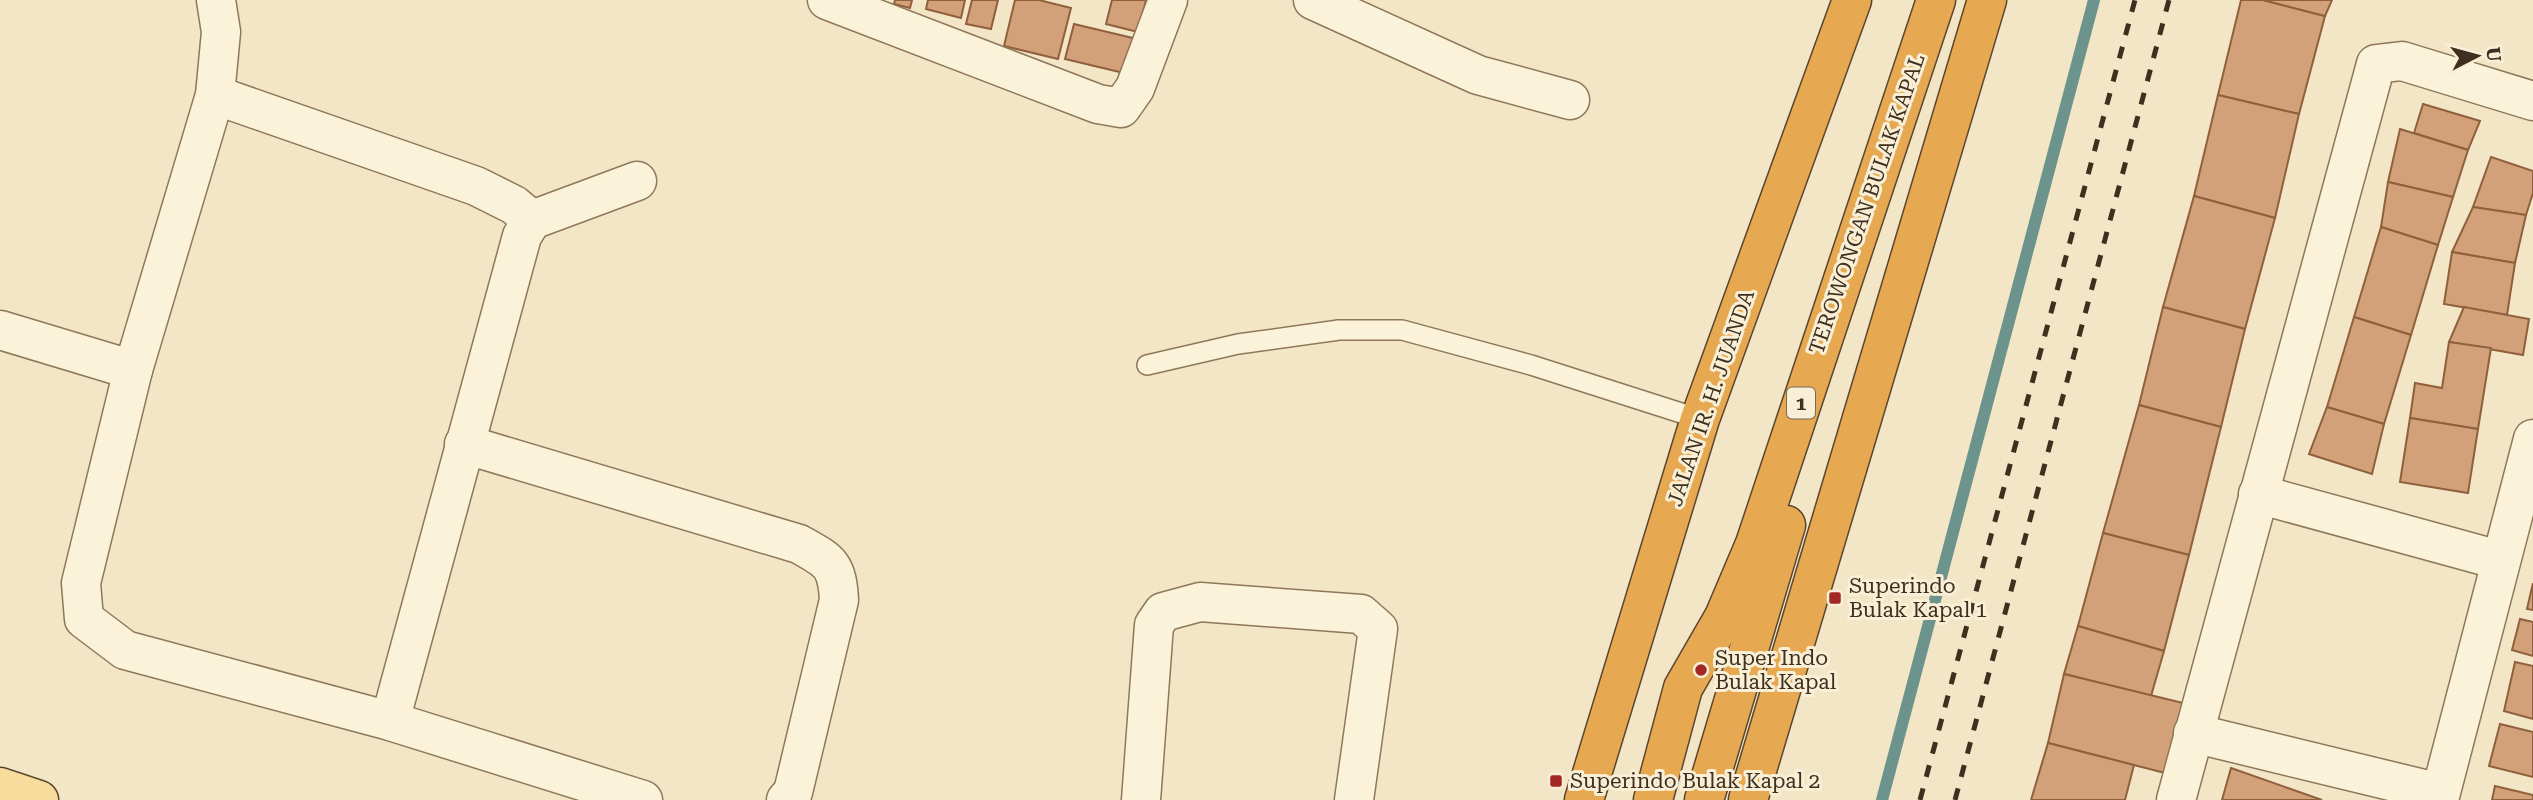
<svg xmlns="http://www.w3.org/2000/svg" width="2533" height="800" font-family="'Roboto Serif',serif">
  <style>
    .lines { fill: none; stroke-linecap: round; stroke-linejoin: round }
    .stream { stroke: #6d948c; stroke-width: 12 }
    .building { fill: #d3a179; stroke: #90603d; stroke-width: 2 }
    .lane-casing { stroke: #8f7759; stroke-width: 22 }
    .street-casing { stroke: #8f7759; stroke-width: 41 }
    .primary-casing { stroke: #5c452e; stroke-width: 41 }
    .highway-casing { stroke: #5c452e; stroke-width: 41 }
    .lane { stroke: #fbf2da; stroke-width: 19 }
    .street { stroke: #fbf2da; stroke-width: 38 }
    .primary { stroke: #f7dd9b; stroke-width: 38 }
    .highway { stroke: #e6a951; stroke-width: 38 }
    .rail { stroke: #3e2f1e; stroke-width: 5; stroke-dasharray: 12 12; stroke-linecap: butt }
    .poi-dot { fill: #a32725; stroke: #f8efd6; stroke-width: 2.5 }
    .labels { text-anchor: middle; stroke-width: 6; stroke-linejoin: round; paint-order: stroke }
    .shield { fill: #f8efd6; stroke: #766955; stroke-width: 2 }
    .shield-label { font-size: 19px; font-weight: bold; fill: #3e2f1e }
    .street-label { font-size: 21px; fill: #3e2f1e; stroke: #f8efd6 }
    .poi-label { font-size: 21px; fill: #3e2f1e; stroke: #f8efd6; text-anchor: start }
  </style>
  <rect width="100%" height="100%" fill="#f2e6c6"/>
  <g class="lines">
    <path class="stream" d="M1882,800L2094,0"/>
  </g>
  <g class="building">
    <path d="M895,0H912L910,8L894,4Z"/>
    <path d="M928,0H965L961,18L926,9Z"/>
    <path d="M972,0H998L991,29L966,24Z"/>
    <path d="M1015,0H1039L1071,8L1058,59L1004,46Z"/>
    <path d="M1112,0H1146L1138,32L1106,24Z"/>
    <path d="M2241,0H2263L2325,16L2299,114L2218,95Z"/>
    <path d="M2263,0H2332L2325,16Z"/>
    <path d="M1074,24L1137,39L1128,74L1065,59Z"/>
    <path d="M2218,95L2299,114L2275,218L2194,196Z"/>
    <path d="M2423,104L2480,121L2468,150L2414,133Z"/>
    <path d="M2400,129L2468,150L2453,197L2388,182Z"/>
    <path d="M2491,157L2533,171V193L2526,215L2473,207Z"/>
    <path d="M2388,182L2453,197L2438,245L2381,227Z"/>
    <path d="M2194,196L2275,218L2245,329L2163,307Z"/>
    <path d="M2473,207L2526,215L2515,263L2452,252Z"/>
    <path d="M2381,227L2438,245L2411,335L2354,317Z"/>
    <path d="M2452,252L2515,263L2507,315L2444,304Z"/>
    <path d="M2163,307L2245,329L2221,427L2139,405Z"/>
    <path d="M2464,307L2529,319L2523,355L2449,342Z"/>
    <path d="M2354,317L2411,335L2384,424L2327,407Z"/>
    <path d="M2449,342L2491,348L2478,429L2410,418L2415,383L2442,388Z"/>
    <path d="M2139,405L2221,427L2189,555L2103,533Z"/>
    <path d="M2327,407L2384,424L2372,474L2309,454Z"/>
    <path d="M2410,418L2478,429L2468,493L2400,482Z"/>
    <path d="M2103,533L2189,555L2164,651L2078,626Z"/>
    <path d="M2533,583V610L2527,609Z"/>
    <path d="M2520,619L2533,622V656L2512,650Z"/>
    <path d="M2078,626L2164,651L2151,696L2064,674Z"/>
    <path d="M2515,662L2533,666V719L2504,711Z"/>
    <path d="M2064,674L2183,703L2165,773L2048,743Z"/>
    <path d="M2500,724L2533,732V777L2489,766Z"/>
    <path d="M2048,743L2134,765L2125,800H2031Z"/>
    <path d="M2231,768L2322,800H2222Z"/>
    <path d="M2495,786L2533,795V800H2492Z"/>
  </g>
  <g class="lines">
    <defs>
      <path id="lane" d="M1147,365L1238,344L1339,330H1402L1531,365L1700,419"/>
      <g id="street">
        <path d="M216,0L221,32L215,95L133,370L81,583L84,619L125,650L390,721L643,800"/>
        <path d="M827,0L1098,104L1121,108L1135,88L1168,0"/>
        <path d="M1313,0L1478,75L1570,100"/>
        <path d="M215,95L476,186L514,205L532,220L522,236L390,721"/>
        <path d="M532,220L637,181"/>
        <path d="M0,330L133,370"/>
        <path d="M464,444L799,544C829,561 837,563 839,600L793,792L786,800"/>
        <path d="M2258,494L2499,560"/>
        <path d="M2193,733L2440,793"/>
        <path d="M1141,800L1154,625L1163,612L1200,602L1361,614L1378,629L1354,800"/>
        <path d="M2176,800L2376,64L2402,61L2533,101"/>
        <path d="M2439,800L2533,439"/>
      </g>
      <path id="primary" d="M0,787L39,800"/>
      <g id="highway">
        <path d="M1584,800L1700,419L1852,0"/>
        <path d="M1653,800L1683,688L1724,617L1755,544L1936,0"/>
        <path d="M1704,800L1786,525"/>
        <path d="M1748,800L1987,0"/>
      </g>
    </defs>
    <use href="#lane" class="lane-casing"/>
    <use href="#street" class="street-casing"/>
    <use href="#primary" class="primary-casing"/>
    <use href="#highway" class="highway-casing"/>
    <use href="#lane" class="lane"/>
    <use href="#street" class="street"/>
    <use href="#primary" class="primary"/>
    <use href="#highway" class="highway"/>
    <g class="rail">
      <path d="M1920,800L2135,0"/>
      <path d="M1955,800L2169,0"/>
    </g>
  </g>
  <g class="poi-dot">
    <rect x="1828" y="591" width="14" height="14" rx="3.5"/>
    <circle cx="1701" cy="670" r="7"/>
    <rect x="1549" y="774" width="14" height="14" rx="3.5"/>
  </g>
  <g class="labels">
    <rect class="shield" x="1787" y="387.5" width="28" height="31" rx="5"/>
    <g class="shield-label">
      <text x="1801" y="410">1</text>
    </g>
    <g class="street-label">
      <text transform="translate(1867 204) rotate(-71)" y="7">TEROWONGAN BULAK KAPAL</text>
      <text transform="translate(1711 398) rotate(-71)" y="7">JALAN IR. H. JUANDA</text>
    </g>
    <g class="poi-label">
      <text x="1849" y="593">Superindo<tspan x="1849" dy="24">Bulak Kapal 1</tspan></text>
      <text x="1715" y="665">Super Indo<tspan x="1715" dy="24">Bulak Kapal</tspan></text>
      <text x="1570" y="788">Superindo Bulak Kapal 2</text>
    </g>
  </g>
  <g transform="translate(2477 56) rotate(84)" stroke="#f8efd6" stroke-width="5" paint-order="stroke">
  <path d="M0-5L12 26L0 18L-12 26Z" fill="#3e2f1e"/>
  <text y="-10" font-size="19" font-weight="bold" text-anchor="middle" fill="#3e2f1e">U</text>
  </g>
</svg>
